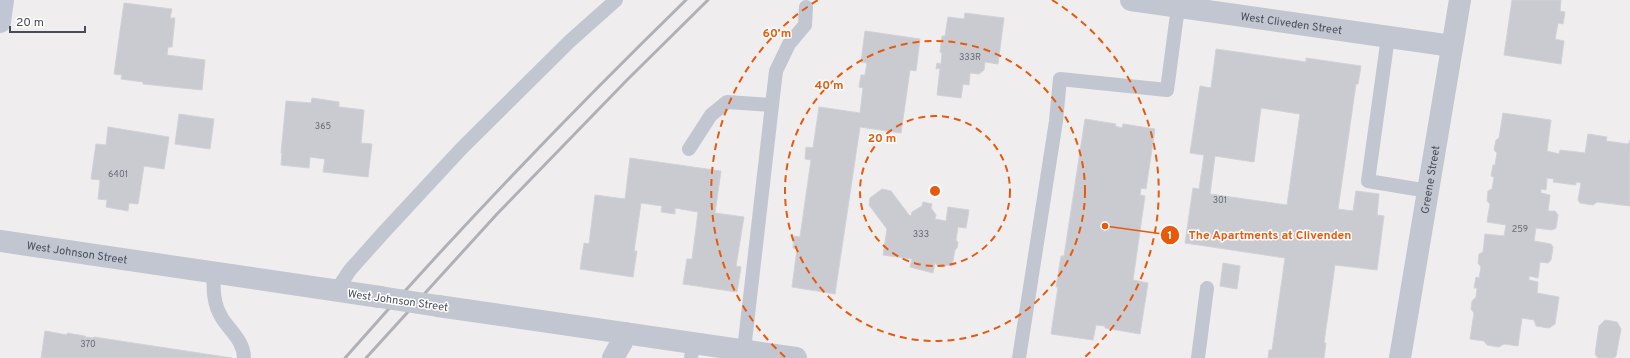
<svg xmlns="http://www.w3.org/2000/svg" width="1630" height="358" font-family="Overpass,sans-serif">
  <style>
    .building { fill: #cacbd1; stroke: #d1d2d8; fill-rule: evenodd }
    .lines { fill: none; stroke-linecap: round; stroke-linejoin: round }
    .service { stroke: #c2c6d1; stroke-width: 14 }
    .minor { stroke: #c2c6d1; stroke-width: 22 }
    .tertiary { stroke: #c2c6d1; stroke-width: 22 }
    .secondary { stroke: #c1c6d4; stroke-width: 22 }
    .rail { stroke: #b0b1b7; stroke-width: 3 }
    .tertiary-bridge { stroke: #c2c6d1; stroke-width: 22 }
    .ring { fill: none; stroke: #e8590c; stroke-width: 2; stroke-dasharray: 7 5 }
    .labels { text-anchor: middle; stroke-width: 3; stroke-linejoin: round; paint-order: stroke }
    .number-label { font-size: 9px; fill: #686c76 }
    .street-label { font-size: 11px; fill: #474c58; stroke: #fff }
    .centre { fill: #e8590c; stroke: #fff; stroke-width: 2 }
    .ring-label { font-size: 12px; text-anchor: middle; font-weight: bold; fill: #e8590c; stroke: #fff; stroke-width: 3; stroke-linejoin: round; paint-order: stroke }
    .leader { fill: none; stroke: #e8590c; stroke-width: 1.5 }
    .callout-dot { fill: #e8590c; stroke: #fff; stroke-width: 1.5 }
    .mark-label { font-size: 12px; text-anchor: middle; font-weight: bold; fill: #fff }
    .callout-label { font-size: 12px; text-anchor: middle; font-weight: bold; fill: #e8590c; stroke: #fff; stroke-width: 3; stroke-linejoin: round; paint-order: stroke }
  </style>
  <rect width="100%" height="100%" fill="#efeded"/>
  <g class="building">
    <path d="M1512,0H1561L1560,11L1565,12L1563,24L1558,23L1555,39L1564,41L1561,64L1504,55Z"/>
    <path d="M124,3L172,9L170,18H175L172,47H168L167,55L205,60L202,90L143,84V82L121,79L122,75L114,74Z"/>
    <path d="M965,13L1004,18L998,64L985,62L984,70L979,74L970,73L969,85L963,84L961,98L937,95L940,68L936,69L937,63L941,64L942,53L940,52L942,36H945L948,17L964,19Z"/>
    <path d="M865,31L920,39L916,71L910,70L901,133L860,127L835,294L792,287L797,249L793,248L794,236L800,237L811,160L805,159L806,147L813,148L819,107L860,113L863,88L859,87L861,75H865L867,63L861,62Z"/>
    <path d="M1216,49L1306,62V58L1361,66L1358,84H1356L1338,209L1353,211L1356,191L1379,194L1377,215L1384,216L1377,270L1335,265L1324,343H1326L1324,358H1268L1269,350H1272L1285,258L1185,243L1193,188L1199,189L1204,155L1190,153L1200,86L1211,88ZM1261,108L1300,114L1287,205L1210,194L1215,156L1254,162Z"/>
    <path d="M312,98L339,102V107L364,110L361,143L372,144L368,177L323,172L325,159L310,157L309,168L281,165L282,153H281L286,101L311,103Z"/>
    <path d="M1503,113L1551,120L1547,151L1559,154L1560,150L1585,153L1588,134L1607,137L1606,141L1628,144L1630,140V206L1597,202L1593,205L1580,203L1578,200L1581,183L1576,182V185L1553,182L1554,179L1547,178L1546,190L1541,189V193L1550,195L1548,211H1555L1558,215L1556,228L1552,230L1536,228L1534,241L1551,244L1553,247L1551,260L1548,263L1540,262L1538,278L1529,276V280L1538,282L1537,293L1559,297L1555,324L1549,328L1536,326L1534,320L1522,318L1518,346L1504,344L1499,347L1487,345L1484,341L1470,339L1474,313L1471,309L1472,301L1476,297L1477,288H1474L1476,277L1479,278L1481,267L1478,263L1479,254L1483,252L1485,234L1504,236L1506,225L1487,222L1490,204L1487,201L1488,191L1492,189L1494,177L1491,176L1493,165H1495L1497,153L1494,150L1496,140L1499,138Z"/>
    <path d="M179,114L214,119L210,149L175,144Z"/>
    <path d="M1085,119L1116,124L1115,126L1122,128L1123,124L1155,129L1146,189L1141,188L1140,195L1145,196L1133,280L1148,283L1140,334L1105,328V326L1096,325L1093,340L1051,334L1058,287H1056L1061,256H1064Z"/>
    <path d="M108,127L169,137L164,169L144,166L138,204L129,203L128,211L106,207L107,200L98,199L100,180L91,179L96,144L106,145Z"/>
    <path d="M630,158L721,171L715,213L744,217L736,266L741,267L737,292L683,284L687,259H692L698,212L675,208V214L661,212L662,206L641,203L634,251H637L633,277L580,269L584,243L589,244L595,195L625,199Z"/>
    <path d="M882,189L891,191L909,215L911,216L912,212L922,206L923,202L932,204L931,208L936,215L935,219L946,221L948,207L969,210L966,228L958,227L956,240L958,242L957,248L955,250L952,266L947,265L944,267L938,266L935,263L933,273L910,267L912,259L883,255L887,229L869,205L870,198Z"/>
    <path d="M1223,263L1240,266L1237,289L1220,286Z"/>
    <path d="M1605,320L1617,322L1621,329L1616,356L1614,358H1598L1595,354L1599,326Z"/>
    <path d="M45,331L67,335V333L85,336V337L93,338L94,337L232,358H41Z"/>
  </g>
  <g class="lines">
    <g class="service">
      <path d="M1388,37L1368,181L1428,191"/>
      <path d="M772,105L776,71L789,44L805,25L806,7"/>
      <path d="M689,149L711,115L727,102L772,105L744,350"/>
      <path d="M214,272C213,288 213,304 222,318C230,331 244,341 244,358"/>
      <path d="M336,291L350,270L384,232L461,149L570,41L616,0"/>
      <path d="M691,358L693,343"/>
      <path d="M1019,358L1056,121L1060,79L1167,90L1178,7"/>
      <path d="M1198,358L1207,288"/>
    </g>
    <g class="minor">
      <path id="s1" d="M1131,0L1452,46"/>
      <path d="M613,358L622,342L625,333"/>
      <path id="s2" d="M1400,358L1460,0"/>
    </g>
    <g class="tertiary">
      <path id="s3" d="M0,241L380,297"/>
      <path d="M438,306L796,358"/>
    </g>
    <path class="secondary" d="M0,22L3,0"/>
    <g class="rail">
      <path d="M345,358C454,234 568,115 686,0"/>
      <path d="M366,358L497,214L627,80L708,0"/>
    </g>
    <path class="tertiary-bridge" d="M380,297L438,306"/>
  </g>
  <g class="ring">
    <circle cx="935" cy="191" r="75"/>
    <circle cx="935" cy="191" r="150"/>
    <path d="M785 357A224 224 0 0 1 818 0M1052 0A224 224 0 0 1 1085 357"/>
  </g>
  <g class="labels">
    <g class="number-label">
      <text x="970" y="60">333R</text>
      <text x="323" y="129">365</text>
      <text x="118" y="177">6401</text>
      <text x="1220" y="203">301</text>
      <text x="1520" y="232">259</text>
      <text x="921" y="237">333</text>
      <text x="88" y="347">370</text>
    </g>
    <g class="street-label">
      <text dy="4" stroke="none"><textPath href="#s1" startOffset="162">West Cliveden Street</textPath></text>
      <text dy="4" stroke="none"><textPath href="#s2" startOffset="181">Greene Street</textPath></text>
      <text dy="4" stroke="none"><textPath href="#s3" startOffset="78">West Johnson Street</textPath></text>
      <text transform="translate(398 300) rotate(8)" y="4">West Johnson Street</text>
    </g>
  </g>
  <circle cx="935" cy="191" r="6" class="centre"/>
  <g class="ring-label">
    <text x="777" y="37">60 m</text>
    <text x="829" y="89">40 m</text>
    <text x="882" y="142">20 m</text>
  </g>
  <path class="leader" d="M1105 226L1170 235"/>
  <g class="callout-dot">
    <circle cx="1105" cy="226" r="4"/>
    <circle cx="1170" cy="235" r="10"/>
  </g>
  <g class="mark-label">
    <text x="1170" y="239">1</text>
  </g>
  <g class="callout-label">
    <text x="1270" y="239">The Apartments at Clivenden</text>
  </g>
  <path d="M10 26v6h75v-6" fill="none" stroke="#474c58" stroke-width="2"/>
  <text x="16" y="26" font-size="12" fill="#474c58" stroke="#ffffff" stroke-width="3" paint-order="stroke">20 m</text>
</svg>
